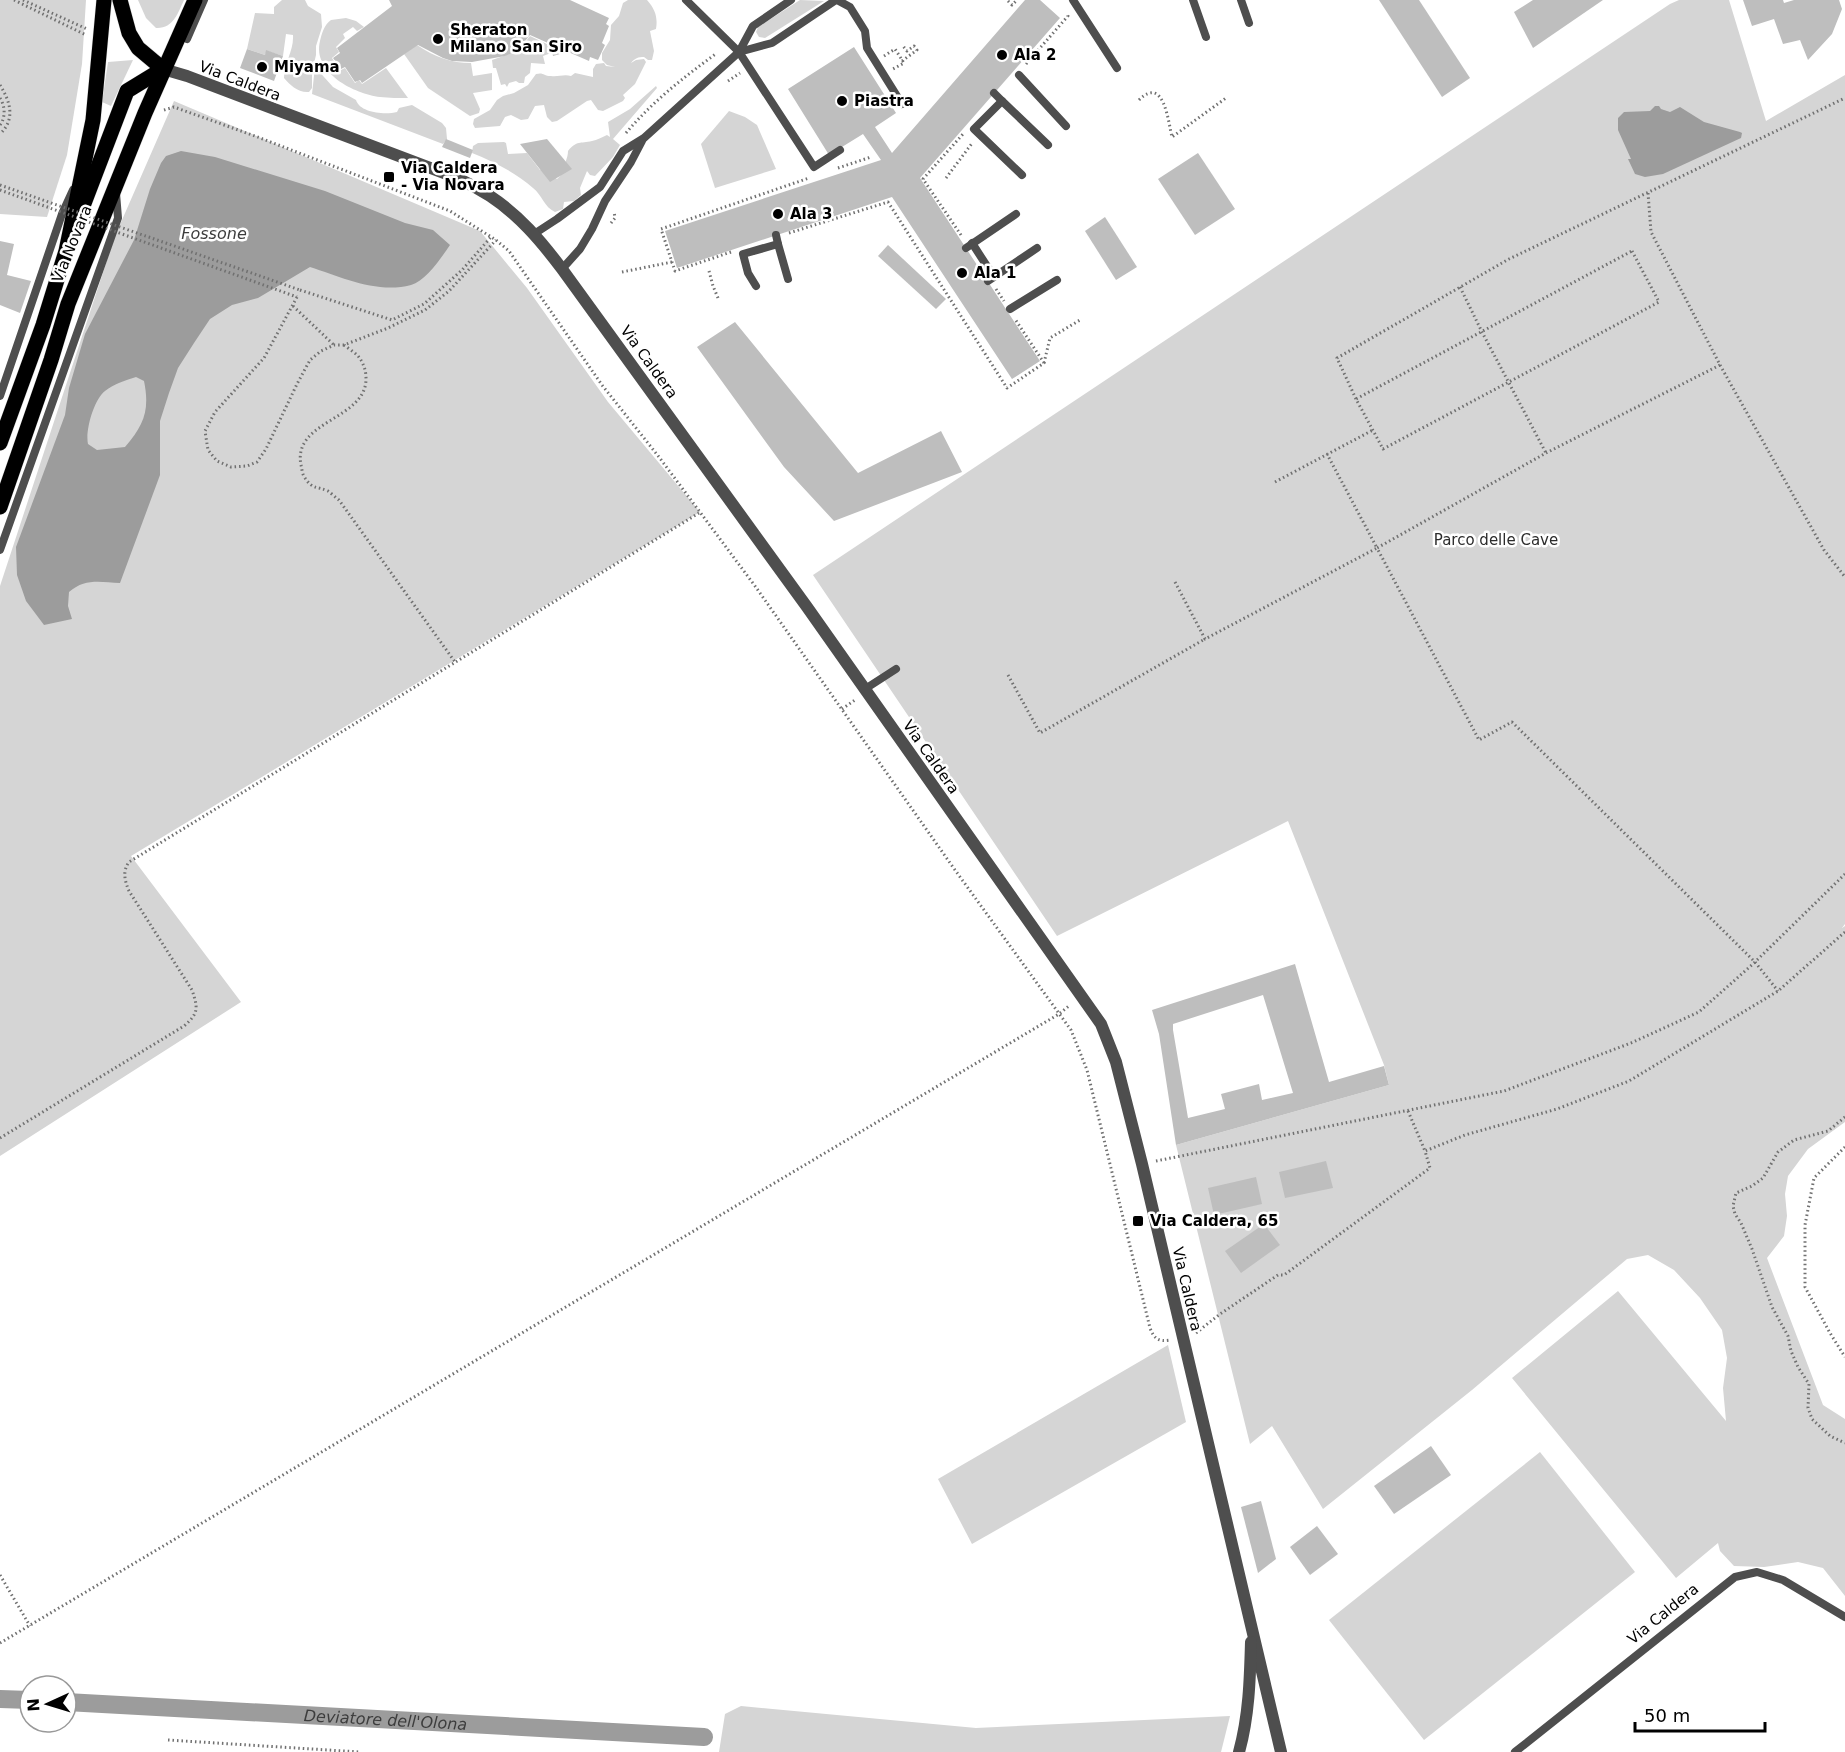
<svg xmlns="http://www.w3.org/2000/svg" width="1845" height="1752" font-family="'DejaVu Sans',sans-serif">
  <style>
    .green { fill: #d5d5d5 }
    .water { fill: #9c9c9c; fill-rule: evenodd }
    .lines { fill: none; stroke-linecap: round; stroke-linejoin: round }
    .canal { stroke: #9c9c9c; stroke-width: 18 }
    .building { fill: #bebebe; fill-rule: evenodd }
    .primary-casing { stroke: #dbdbdb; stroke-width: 16 }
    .path { stroke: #707070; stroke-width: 3; stroke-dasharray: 1.5 3; stroke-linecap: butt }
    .service { stroke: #4e4e4e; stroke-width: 8 }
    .tertiary { stroke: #4e4e4e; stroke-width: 12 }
    .primary { stroke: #000; stroke-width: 15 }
    .path-bridge { stroke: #707070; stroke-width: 3; stroke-dasharray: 1.5 3; stroke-linecap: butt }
    .poi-dot { fill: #000; stroke: #fff; stroke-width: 2 }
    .labels { text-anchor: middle; stroke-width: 5; stroke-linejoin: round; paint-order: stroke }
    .poi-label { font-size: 15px; font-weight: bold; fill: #000; stroke: #fff; text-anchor: start }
    .street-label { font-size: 15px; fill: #000; stroke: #fff }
    .park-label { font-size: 15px; fill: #2c2c2c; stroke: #fff }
    .water-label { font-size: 16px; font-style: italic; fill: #3d3d3d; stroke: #fff }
  </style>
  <rect width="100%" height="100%" fill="#fff"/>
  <g class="green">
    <path d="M0,0H86L82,64L67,155L47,217L0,214Z"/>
    <path d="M138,0H184C178,13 173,29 156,28L146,18Z"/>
    <path d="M282,0H305L308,6L321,14L322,27L316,46V55L312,72V88L309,92C298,93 290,85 284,78C284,62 294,51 293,35L286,34L283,56L267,51L265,55L247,49L255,13L274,14V7Z"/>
    <path d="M628,0H647C655,9 658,17 656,29L650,31L654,51L652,60H648L644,57C638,57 635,58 631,63L636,60L644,59L646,62L635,84L623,95L625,98L623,101L603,111L598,110L591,100L587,101L557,121L552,122L547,117L544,105L535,106L528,119L521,120L511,115L505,117L500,126L475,128L473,124L474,119L490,110L497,100L503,96L514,93L528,85L536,74C544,72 543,76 551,76C558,77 564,74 571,76L575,73L593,77V69L596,64L604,63L606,66L615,67L607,65L602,60V53L610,40L611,25L619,16L623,3Z"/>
    <path d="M800,0L824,1L765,38L759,37L756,32L758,27Z"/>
    <path d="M1679,0H1729L1766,121L1845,75V924L1842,928L1845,926V1122L1808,1149L1788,1176L1785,1194L1787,1216L1784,1236L1767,1258L1823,1405L1845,1419V1596L1823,1568L1798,1562L1764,1567L1734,1566L1720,1551L1718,1543L1676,1578L1512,1378L1618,1291L1726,1421L1723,1388L1727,1358L1722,1330L1700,1298L1674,1270L1648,1255L1627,1259L1472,1390L1323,1509L1272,1426L1250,1444L1176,1145L1389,1085L1384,1065L1288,821L1057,936L813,575L1670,4Z"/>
    <path d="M346,18L356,21L364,27L357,31L353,27L343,34L345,38L336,47L339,52L332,58L341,70L345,68L355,83L359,80L362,84L386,68L408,98C399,98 389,98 380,97C355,94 312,73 320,41C322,33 324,25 331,20Z"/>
    <path d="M530,36L549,45L551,53L543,56L545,64L531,63L530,73L525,77L524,83H519L516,81L509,83L507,87L505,84L501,85L496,68H493L492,60L518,51Z"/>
    <path d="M417,45C435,57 451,63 471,63L473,76L492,73V90L473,93L480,109L479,113L470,116L428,88L404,54Z"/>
    <path d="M133,60L111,106L102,102L108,62Z"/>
    <path d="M315,67L333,87L356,100C360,113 385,115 397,112L399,108L412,105L442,123L446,128L447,139L443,144L312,94Z"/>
    <path d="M656,86L657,88L613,139L620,145L613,157L595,176L590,175L587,171L580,188L581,195L574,201L564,202L563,209L555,212C544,207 542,195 533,188C515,172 494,162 472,153L473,146L478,143L504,142L506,143L508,154L527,153L540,170H542L557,179L564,172C563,165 568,159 568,151C577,140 580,144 592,141C597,140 602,137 607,135L610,137L608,122L630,109Z"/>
    <path d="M174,101L480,231L527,288L608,402L700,512L131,856L241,1002L0,1156V586L115,236Z"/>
    <path d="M729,111L745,117L757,125L776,169L715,188L701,144Z"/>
    <path d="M1168,1345L1186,1422L972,1544L938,1479Z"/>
    <path d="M1540,1452L1635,1572L1424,1740L1329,1620Z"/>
    <path d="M741,1706L976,1728L1230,1716L1221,1752H719L725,1714Z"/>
  </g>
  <g class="water">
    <path d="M1655,106H1659L1661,109L1670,112L1680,107L1704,122L1740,132L1742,133L1741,138L1663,174L1645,177L1635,174L1628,159H1631L1618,130V118L1624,112L1650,111Z"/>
    <path d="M181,151L215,157L325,191L405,223L433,230L450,245C441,258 426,281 411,285C377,294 341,277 310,267L258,298L232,305L210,319L194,343L178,368L169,393L160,421V475L120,583C100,582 85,578 69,592L68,606L72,619L44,625L26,601L17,575L16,547L65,415L69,388L85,334L134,240L150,189L161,163L166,156ZM136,377L144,381C150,410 144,425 125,447L97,450L88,444C85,431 94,399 105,391C114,384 126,380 136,377Z"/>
  </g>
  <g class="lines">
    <g class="canal">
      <path d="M0,1699L30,1700"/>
      <path id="s1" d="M66,1702L704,1737"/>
    </g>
  </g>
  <g class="building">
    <path d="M389,0H570L609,18L606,24L609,26L602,43L605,45L598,60L590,57L589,61L559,48L560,54L553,56L551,48L557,47L530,35L517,51L505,56L472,62L452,61L443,58L418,45L362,83L360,80L355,82L345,67L341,69L333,58L340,53L337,48L392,6Z"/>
    <path d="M1025,0H1040L1060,18L920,178L1040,361L1012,379L892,197L677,268L665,231L881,160L863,134L829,155L788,89L854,47L896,113L875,127L892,153Z"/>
    <path d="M1379,0H1419L1470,78L1442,97Z"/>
    <path d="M1533,0H1603L1533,48L1514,12Z"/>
    <path d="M1743,0H1783L1784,3L1794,0H1839L1842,9L1832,34L1808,60L1800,40L1783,44L1774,19L1752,26Z"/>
    <path d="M247,49L265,55L266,50L283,56L274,81L240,68Z"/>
    <path d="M446,139L473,150L470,158L442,147Z"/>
    <path d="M547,139L572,169L550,182L520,144Z"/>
    <path d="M1198,153L1235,209L1195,235L1158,179Z"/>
    <path d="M1105,217L1137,267L1116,280L1085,231Z"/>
    <path d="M0,241L14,244L7,275L31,281L20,313L0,305Z"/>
    <path d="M888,245L946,299L936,309L878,256Z"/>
    <path d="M735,322L858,473L941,431L962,472L834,521L784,467L697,347Z"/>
    <path d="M1295,964L1329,1082L1384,1066L1389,1085L1176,1145L1159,1034L1152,1010ZM1263,995L1293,1093L1262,1100L1259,1084L1221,1094L1225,1109L1188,1118L1173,1030V1024Z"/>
    <path d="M1326,1161L1333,1188L1285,1198L1279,1172Z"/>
    <path d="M1256,1177L1262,1204L1214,1215L1208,1188Z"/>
    <path d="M1264,1224L1280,1245L1241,1273L1225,1251Z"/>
    <path d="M1431,1446L1451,1475L1394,1514L1374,1486Z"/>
    <path d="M1261,1501L1276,1559L1258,1573L1241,1507Z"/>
    <path d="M1317,1526L1338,1554L1310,1575L1290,1547Z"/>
  </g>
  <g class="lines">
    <defs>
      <g id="primary">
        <path d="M120,0L129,33L138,48L163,69"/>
        <path d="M83,206L127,91L163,69"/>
        <path d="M0,443L43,325L66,251L93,120L104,0"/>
        <path d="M0,507L51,360L68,304L145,113L195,0"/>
      </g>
    </defs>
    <use href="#primary" class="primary-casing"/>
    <g class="path">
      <path d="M14,0L86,35"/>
      <path d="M23,0L87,29"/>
      <path d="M1008,1L1012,5L1017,0"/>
      <path d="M884,56L895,49L904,63L893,69"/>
      <path d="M902,61L917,50L914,46L907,51L903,46"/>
      <path d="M1026,64L1068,16L1067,14"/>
      <path d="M728,81L740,73"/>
      <path d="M0,85C10,101 16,119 0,134"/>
      <path d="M0,98C5,106 6,117 0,125"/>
      <path d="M1139,100C1164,75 1168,121 1172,137L1226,98"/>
      <path d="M164,110L174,107L255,136L450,211L496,240L509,251L602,385L659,457L755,586L955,870L1071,1030L1087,1070L1150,1328C1154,1339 1159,1342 1170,1340"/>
      <path d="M626,133C653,101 684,77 717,53"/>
      <path d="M838,168L871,157"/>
      <path d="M946,178L973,142"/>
      <path d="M1648,193L1651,232L1720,365L1546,453L1377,548L1479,740L1512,722L1755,962L1778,991"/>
      <path d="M611,223L615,218L614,211"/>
      <path d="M789,233L888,202L1007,388L1044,363L1015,319"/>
      <path d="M961,235L923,179L963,134"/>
      <path d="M1632,251L1659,302L1383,449L1356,399Z"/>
      <path d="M731,252L675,271L661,229L809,178"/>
      <path d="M709,271L713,286L718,298"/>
      <path d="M622,272L672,262"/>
      <path d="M1460,287L1482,332L1546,453"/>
      <path d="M996,289L1004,301"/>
      <path d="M300,290L392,320L424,304L462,270L491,237"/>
      <path d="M297,297L264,358L215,412L205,431L208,450L217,461L231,467L247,466L257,462L266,449L297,384L310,360L321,351L334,345H344L388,328L425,310L449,291L496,240"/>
      <path d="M293,306L334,345"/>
      <path d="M344,345C348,348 354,352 358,356C363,362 366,370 366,378C367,420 292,420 301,465C302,469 302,474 305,478C313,490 317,486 328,491C331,493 335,497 339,500L455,662"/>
      <path d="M1044,363L1050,338L1080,320"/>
      <path d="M1720,365L1824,550L1845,577"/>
      <path d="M1356,399L1337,358L1509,259L1845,98"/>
      <path d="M1275,482L1373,430"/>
      <path d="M1175,582L1205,639L1377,548L1327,454"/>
      <path d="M1008,675L1040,733L1205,639"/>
      <path d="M842,709L855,700"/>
      <path d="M1408,1111L1425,1151"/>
      <path d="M1845,1117L1828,1131L1794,1140L1778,1152L1763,1178L1752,1186L1736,1193L1733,1206L1735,1214L1741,1223L1752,1249L1772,1307L1788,1336L1791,1351L1798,1367L1809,1384L1808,1408L1812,1419L1830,1436L1845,1443"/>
      <path d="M0,1138L184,1026C199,1013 198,1008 192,990L129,891C125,881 122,872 129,862L699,513"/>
      <path d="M1845,1147L1814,1178L1805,1225V1287L1830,1333L1845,1357"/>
      <path d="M1156,1161L1504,1091L1631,1043L1699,1012L1755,962L1845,874"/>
      <path d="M1196,1333L1220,1314L1278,1275H1284L1430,1168L1425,1151L1465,1135L1557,1109L1629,1081L1778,991L1845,932"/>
      <path d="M0,1575L30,1626"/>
      <path d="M0,1643L1059,1014L1070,1005"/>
      <path d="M168,1740L360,1752"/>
    </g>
    <g class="service">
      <path d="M686,0L739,52L814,167L840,150"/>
      <path d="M837,0L850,7L865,31L867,48L902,104"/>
      <path d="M1073,0L1117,68"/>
      <path d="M1193,0L1206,37"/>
      <path d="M1241,0L1249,23"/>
      <path d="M187,39L204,0"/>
      <path d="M739,52L772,43L836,0"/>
      <path d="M1019,75L1066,126"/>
      <path d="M994,93L1002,101"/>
      <path d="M1022,175L974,129L1002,101L1048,145"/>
      <path d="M534,234L557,219L600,187L623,151L644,138L739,52L753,26L791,0"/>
      <path d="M776,235L778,244"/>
      <path d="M972,243L994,277"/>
      <path d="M966,248L1016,214"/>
      <path d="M562,269L580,249L592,229L605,201L631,162L642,141"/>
      <path d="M988,281L1037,248"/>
      <path d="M756,286L748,273L743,254L778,244L788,279"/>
      <path d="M1010,309L1057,280"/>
      <path d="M0,396L62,214L73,190"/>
      <path d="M0,550L118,218L116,193"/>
      <path d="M865,689L896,669"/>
      <path d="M1515,1752L1735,1577L1757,1572L1783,1580L1845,1617"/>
    </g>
    <g class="tertiary">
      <path d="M163,69L187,76L457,178C468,183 479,189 490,196C519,215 541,241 562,269L807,607L1101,1024L1116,1062L1142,1164L1281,1752"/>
      <path d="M1239,1752C1249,1716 1250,1679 1251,1642"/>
    </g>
    <use href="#primary" class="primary"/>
    <g class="path-bridge">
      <path d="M0,185L300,290"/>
      <path d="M0,190L297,297"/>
    </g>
  </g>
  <g class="poi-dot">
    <circle cx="438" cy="39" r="6"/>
    <circle cx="1002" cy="55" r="6"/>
    <circle cx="262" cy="67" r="6"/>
    <circle cx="842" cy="101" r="6"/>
    <rect x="383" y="171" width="12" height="12" rx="3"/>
    <circle cx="778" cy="214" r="6"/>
    <circle cx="962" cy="273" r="6"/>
    <rect x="1132" y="1215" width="12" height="12" rx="3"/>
  </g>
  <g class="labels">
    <g class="poi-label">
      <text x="450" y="35">Sheraton<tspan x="450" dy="17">Milano San Siro</tspan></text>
      <text x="1014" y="60">Ala 2</text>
      <text x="274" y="72">Miyama</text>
      <text x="854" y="106">Piastra</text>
      <text x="401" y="173">Via Caldera<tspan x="401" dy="17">- Via Novara</tspan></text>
      <text x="790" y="219">Ala 3</text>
      <text x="974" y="278">Ala 1</text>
      <text x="1150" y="1226">Via Caldera, 65</text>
    </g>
    <g class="street-label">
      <text transform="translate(240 81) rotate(21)" y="5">Via Caldera</text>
      <text transform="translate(72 244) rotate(-68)" y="5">Via Novara</text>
      <text transform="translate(649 362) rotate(54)" y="5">Via Caldera</text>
      <text transform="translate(931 757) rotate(55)" y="5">Via Caldera</text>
      <text transform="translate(1187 1289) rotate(77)" y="5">Via Caldera</text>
      <text transform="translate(1663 1614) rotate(-39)" y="5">Via Caldera</text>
    </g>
    <g class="park-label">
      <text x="1496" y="545">Parco delle Cave</text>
    </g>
    <g class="water-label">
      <text x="214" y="239">Fossone</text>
      <text dy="6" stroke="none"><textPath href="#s1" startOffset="320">Deviatore dell'Olona</textPath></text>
    </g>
  </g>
  <g transform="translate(48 1704) rotate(266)"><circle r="28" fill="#ffffff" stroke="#999999" stroke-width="1.5"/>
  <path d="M0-4.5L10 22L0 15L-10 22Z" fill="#000000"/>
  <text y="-9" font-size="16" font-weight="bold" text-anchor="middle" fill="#000000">N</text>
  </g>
  <path d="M1635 1722v9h130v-9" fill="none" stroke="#000000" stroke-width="3"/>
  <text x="1644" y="1722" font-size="18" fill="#000000" stroke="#ffffff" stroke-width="4.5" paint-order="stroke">50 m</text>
</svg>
